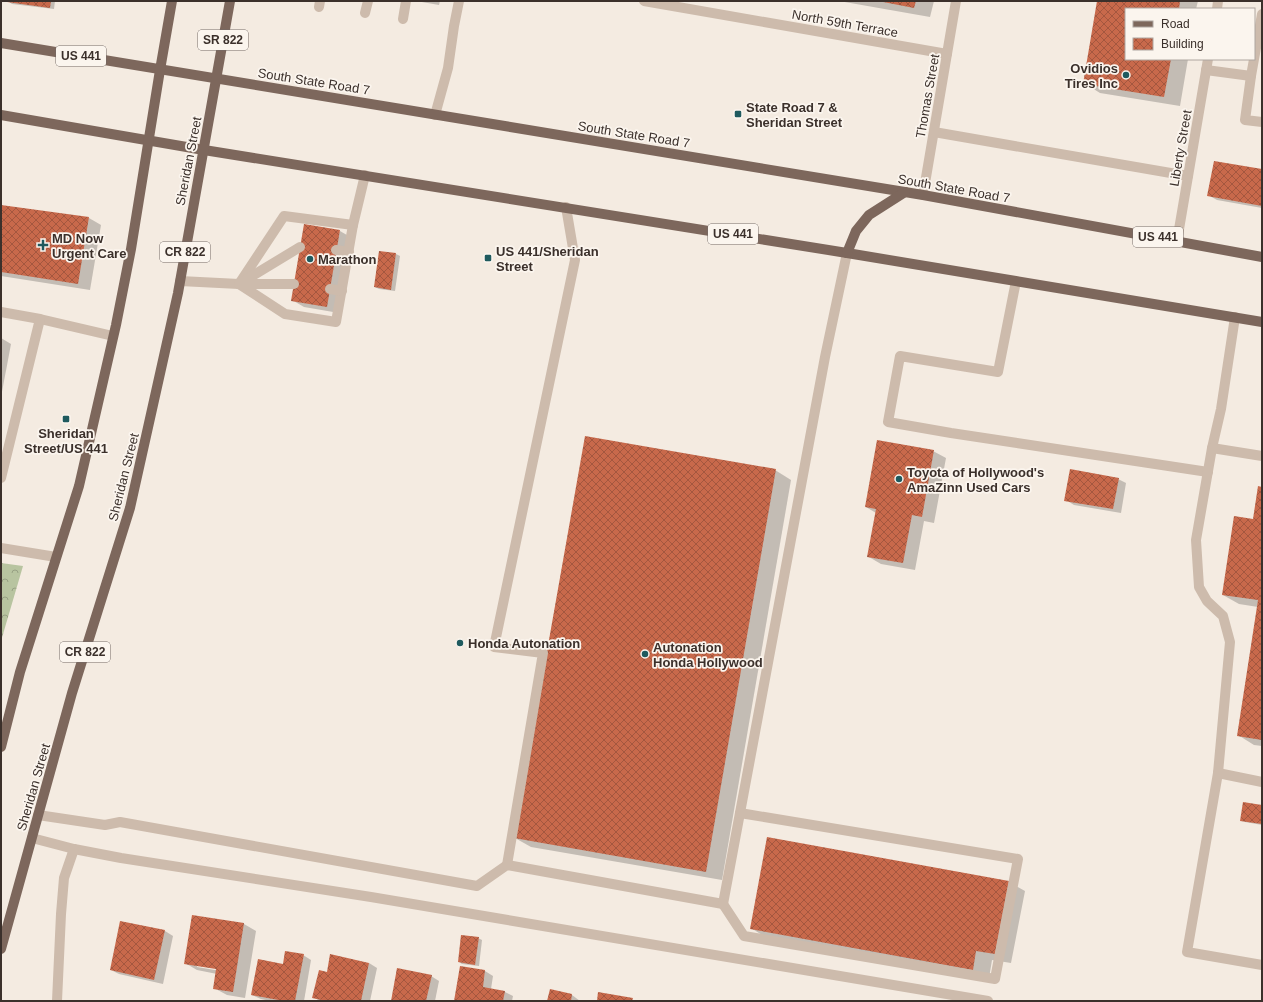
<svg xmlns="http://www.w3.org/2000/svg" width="1263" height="1002" font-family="Helvetica,sans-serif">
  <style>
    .park { fill: url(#park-crowns) }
    .shadow { fill: #0003; fill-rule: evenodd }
    .building { fill: url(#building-cross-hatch) }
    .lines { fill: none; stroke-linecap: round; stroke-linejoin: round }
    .service { stroke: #cdbbac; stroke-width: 10 }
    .minor { stroke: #cdbbac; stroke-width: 10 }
    .primary { stroke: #7d675c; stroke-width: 10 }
    .poi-dot { fill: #1f5a5e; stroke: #fbf5ee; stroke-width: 1.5 }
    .labels { text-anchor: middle; stroke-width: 3.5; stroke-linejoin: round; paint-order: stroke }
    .shield { fill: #fbf5ee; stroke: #756b66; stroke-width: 1 }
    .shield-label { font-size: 12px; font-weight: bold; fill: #3b302b }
    .street-label { font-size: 13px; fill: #3b302b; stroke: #fbf5ee }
    .poi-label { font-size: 13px; font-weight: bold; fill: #3b302b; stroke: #fbf5ee; text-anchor: start }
  </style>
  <defs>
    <pattern id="park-crowns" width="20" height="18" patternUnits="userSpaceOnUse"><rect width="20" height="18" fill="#b8c4a0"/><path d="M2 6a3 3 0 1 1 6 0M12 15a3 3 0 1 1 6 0" fill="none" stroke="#97a083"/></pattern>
    <pattern id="building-cross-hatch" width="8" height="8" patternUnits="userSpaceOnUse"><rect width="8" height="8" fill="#c8694b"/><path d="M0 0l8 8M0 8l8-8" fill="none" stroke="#a4573f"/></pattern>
  </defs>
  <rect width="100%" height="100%" fill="#f4ebe1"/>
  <path class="park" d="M1,563L23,566L1,641Z"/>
  <g class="shadow">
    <path d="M8,1H55L54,9L12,4Z"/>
    <path d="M416,1H440L439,5Z"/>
    <path d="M839,1H934L930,17Z"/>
    <path d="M1098,1H1198L1196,9H1126V59H1188L1180,106L1100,93L1084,83Z"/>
    <path d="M1262,170V208L1217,200L1208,195Z"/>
    <path d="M1,206L89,218L101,225L90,290L1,276Z"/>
    <path d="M340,231L352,238L339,313L304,307L292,300Z"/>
    <path d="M380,252L396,254L400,256L395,291L379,289L375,287Z"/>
    <path d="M1,338L11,344L1,397Z"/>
    <path d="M933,451L946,458L934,523L924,521L915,570L881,564L869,557L876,513L866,507Z"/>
    <path d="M775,470L791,480L722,880L531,847L515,838Z"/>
    <path d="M1118,479L1126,483L1121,513L1074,505L1066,500Z"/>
    <path d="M1262,488V746L1254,745L1238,735L1258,607L1239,604L1223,595L1254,520Z"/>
    <path d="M1262,806V825L1245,822L1241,820Z"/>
    <path d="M1009,882L1025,891L1011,963L992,960L989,978L767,938L751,928Z"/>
    <path d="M193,916L244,924L256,931L245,998L227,995L214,988L217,974L197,970L185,963ZM197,965L221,969V971L197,967Z"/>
    <path d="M165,931L173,936L163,984L119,974L111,970Z"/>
    <path d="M478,938L482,940L479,966L462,964L459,962Z"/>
    <path d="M303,955L311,960L304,1001H270L261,999L252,995L284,965Z"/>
    <path d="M369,963L377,968L370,1001H320L313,997L327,973Z"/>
    <path d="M461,967L485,971L493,976L491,989L505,992L513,996L512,1001H455Z"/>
    <path d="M431,976L439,981L435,1001H392Z"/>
    <path d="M572,995L580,1001H548Z"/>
  </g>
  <g class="building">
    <path d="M7,1H51L50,8L7,2Z"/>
    <path d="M878,1H916L914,8Z"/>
    <path d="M1097,1H1180L1179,9H1126V59H1171L1164,97L1083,84Z"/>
    <path d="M1214,161L1262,169V206L1207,196Z"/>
    <path d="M1,205L89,217L78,284L1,272Z"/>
    <path d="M304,224L340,230L327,307L291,301Z"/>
    <path d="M379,251L396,253L391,290L374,287Z"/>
    <path d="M585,436L776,469L706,872L514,838Z"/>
    <path d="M877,440L934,450L922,517L912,515L903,563L867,557L876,509L865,507Z"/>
    <path d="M1070,469L1119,478L1113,509L1064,501Z"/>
    <path d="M1258,486L1262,487V740L1237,736L1258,600L1222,595L1234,516L1253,519Z"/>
    <path d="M1243,802L1262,805V824L1240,821Z"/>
    <path d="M767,837L1009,881L995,954L976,951L973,970L750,929Z"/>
    <path d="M192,915L244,923L233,992L213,989L216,969L184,964Z"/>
    <path d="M120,921L165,930L154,980L110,970Z"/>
    <path d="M461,935L479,937L475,965L458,962Z"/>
    <path d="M285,951L304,954L295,1001H284L251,995L258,959L283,964Z"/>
    <path d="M330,954L369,963L361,1001H326L312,998L319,970L327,972Z"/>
    <path d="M460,966L485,970L483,987L505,991L503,1001H454Z"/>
    <path d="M397,968L432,975L426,1001H391Z"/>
    <path d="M550,989L572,994L571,1001H547Z"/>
    <path d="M598,992L633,998L632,1001H597Z"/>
  </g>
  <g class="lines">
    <g class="service">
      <path d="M319,7L320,1"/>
      <path d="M365,13L368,1"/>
      <path d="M403,19L406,1"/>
      <path d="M1206,70L1251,76L1262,14"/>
      <path d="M1251,76L1245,120L1262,122"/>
      <path d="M435,115L448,68L454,26L459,1"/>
      <path d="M934,132L1188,176"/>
      <path d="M336,250L349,252"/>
      <path d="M180,281L239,284L284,216L353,225L365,175"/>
      <path d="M1016,281L998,372L900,356L888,422L951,433L1208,472"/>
      <path d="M239,284L285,314L336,322L353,225"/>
      <path d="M294,284H239L300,247"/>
      <path d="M330,289L342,291"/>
      <path d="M1,312L40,319L113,336"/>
      <path d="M1235,317L1221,409L1212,448L1196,540L1199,587L1207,601L1223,616L1230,642L1218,773L1187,952L1262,965"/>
      <path d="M1212,448L1262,456"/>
      <path d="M1,478L40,319"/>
      <path d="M1,548L56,557"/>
      <path d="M1218,773L1262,782"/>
      <path d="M38,815L105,825L120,822L477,886L507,865L723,904L825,357L847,253"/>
      <path d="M32,838L74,849L121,858L371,897L988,1001"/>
      <path d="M507,865L543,653L494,647L575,260L566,207"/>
      <path d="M723,904L744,936L995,979L1018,859L740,813"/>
      <path d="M57,1001L61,914L64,878L74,849"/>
    </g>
    <g class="minor">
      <path d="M644,1L947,54"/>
      <path d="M1217,9L1218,1"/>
      <path d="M923,195L956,1"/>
      <path d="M1177,241L1208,59"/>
    </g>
    <g class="primary">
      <path d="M1,43L923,195L1262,257"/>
      <path d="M1,115L204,150L847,253L1262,322"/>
      <path d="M847,253L856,231L869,215L905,192"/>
      <path d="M1,747L20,672L79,486L116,325L131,249L160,70L172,1"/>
      <path d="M1,949L72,693L130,508L178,293L230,1"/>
    </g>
  </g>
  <g class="poi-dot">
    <circle cx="1126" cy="75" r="4"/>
    <rect x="734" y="110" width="8" height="8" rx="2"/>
    <path d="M41 239h4v4h4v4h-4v4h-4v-4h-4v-4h4z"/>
    <rect x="484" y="254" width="8" height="8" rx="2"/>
    <circle cx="310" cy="259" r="4"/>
    <rect x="62" y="415" width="8" height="8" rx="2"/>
    <circle cx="899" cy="479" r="4"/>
    <circle cx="460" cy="643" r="4"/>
    <circle cx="645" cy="654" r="4"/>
  </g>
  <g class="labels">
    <g class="shield">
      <rect x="198" y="30" width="50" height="20" rx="3"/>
      <rect x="56" y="46" width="50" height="20" rx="3"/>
      <rect x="708" y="224" width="50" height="20" rx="3"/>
      <rect x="1133" y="227" width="50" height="20" rx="3"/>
      <rect x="160" y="242" width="50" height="20" rx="3"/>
      <rect x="60" y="642" width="50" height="20" rx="3"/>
    </g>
    <g class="shield-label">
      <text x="223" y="44">SR 822</text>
      <text x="81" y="60">US 441</text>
      <text x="733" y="238">US 441</text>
      <text x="1158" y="241">US 441</text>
      <text x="185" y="256">CR 822</text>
      <text x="85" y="656">CR 822</text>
    </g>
    <g class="street-label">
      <text transform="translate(845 23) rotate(10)" y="5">North 59th Terrace</text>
      <text transform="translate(314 81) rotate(9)" y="5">South State Road 7</text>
      <text transform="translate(927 96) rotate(-80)" y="5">Thomas Street</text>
      <text transform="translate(634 134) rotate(9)" y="5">South State Road 7</text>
      <text transform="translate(1180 148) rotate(-80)" y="5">Liberty Street</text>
      <text transform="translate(188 161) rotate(-79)" y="5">Sheridan Street</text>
      <text transform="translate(954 188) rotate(10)" y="5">South State Road 7</text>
      <text transform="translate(123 477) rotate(-76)" y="5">Sheridan Street</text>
      <text transform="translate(33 787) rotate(-74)" y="5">Sheridan Street</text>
    </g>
    <g class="poi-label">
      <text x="1118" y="73" text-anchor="end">Ovidios<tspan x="1118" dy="15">Tires Inc</tspan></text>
      <text x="746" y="112">State Road 7 &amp;<tspan x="746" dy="15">Sheridan Street</tspan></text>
      <text x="52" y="243">MD Now<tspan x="52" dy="15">Urgent Care</tspan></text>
      <text x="496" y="256">US 441/Sheridan<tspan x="496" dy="15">Street</tspan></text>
      <text x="318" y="264">Marathon</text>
      <text x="66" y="438" text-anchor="middle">Sheridan<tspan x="66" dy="15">Street/US 441</tspan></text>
      <text x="907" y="477">Toyota of Hollywood's<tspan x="907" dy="15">AmaZinn Used Cars</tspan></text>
      <text x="468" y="648">Honda Autonation</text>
      <text x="653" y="652">Autonation<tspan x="653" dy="15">Honda Hollywood</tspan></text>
    </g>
  </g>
  <rect width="1263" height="1002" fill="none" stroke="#3b302b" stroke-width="4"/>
  <rect x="1125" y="8" width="130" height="52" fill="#fbf5ee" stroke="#aea6a0"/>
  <rect x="1133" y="21" width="20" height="6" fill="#7d675c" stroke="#aea6a0"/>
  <text x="1161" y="28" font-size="12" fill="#3b302b">Road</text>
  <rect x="1133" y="38" width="20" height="12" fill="url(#building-cross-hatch)" stroke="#aea6a0"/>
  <text x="1161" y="48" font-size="12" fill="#3b302b">Building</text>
</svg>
